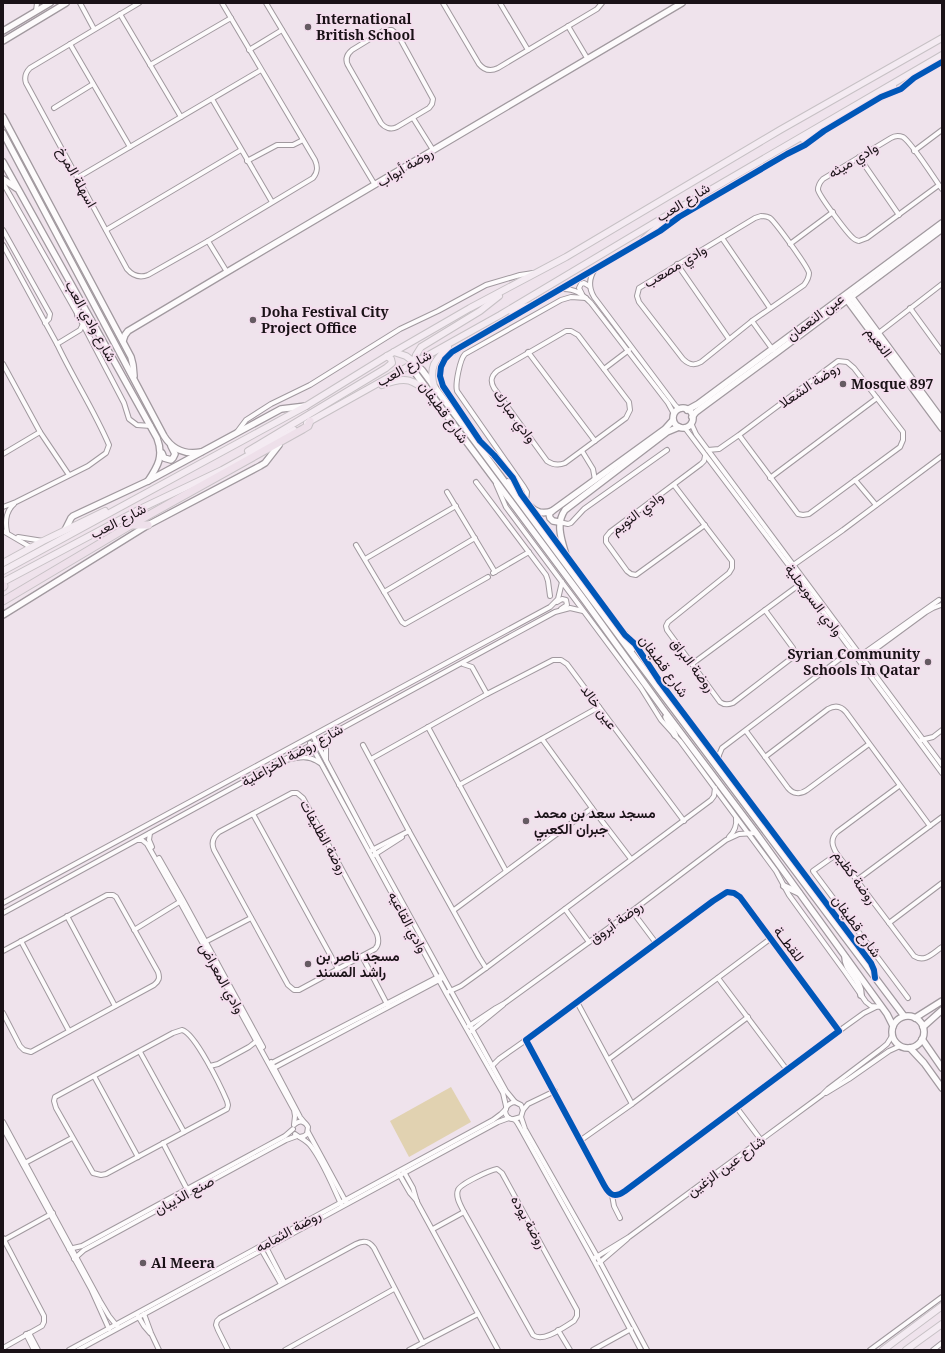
<svg xmlns="http://www.w3.org/2000/svg" width="945" height="1353" font-family="'Noto Serif',Vazirmatn,serif">
  <style>
    .green { fill: #e1d2b1 }
    .lines { fill: none; stroke-linecap: round; stroke-linejoin: round }
    .street-casing { stroke: #a1999f; stroke-width: 6 }
    .secondary-casing { stroke: #a1999f; stroke-width: 8 }
    .primary-casing { stroke: #c7c1c5; stroke-width: 8 }
    .highway-casing { stroke: #c7c1c5; stroke-width: 9 }
    .street { stroke: #fdfbfc; stroke-width: 4 }
    .secondary { stroke: #fdfbfc; stroke-width: 5.5 }
    .primary { stroke: #f4ebf2; stroke-width: 6 }
    .highway { stroke: #eee0ea; stroke-width: 7 }
    .cycleway-casing { stroke: #f4deee; stroke-width: 8 }
    .cycleway { stroke: #0057b8; stroke-width: 6 }
    .poi-dot { fill: #655b62; stroke: #f4deee; stroke-width: 1.5 }
    .labels { text-anchor: middle; stroke-width: 4; stroke-linejoin: round; paint-order: stroke }
    .poi-label { font-size: 14px; font-weight: bold; fill: #1a1217; stroke: #f4deee; text-anchor: start }
    .street-label { font-size: 14px; fill: #1a1217; stroke: #f4deee }
  </style>
  <rect width="100%" height="100%" fill="#efe3ec"/>
  <path class="green" d="M451,1087L471,1122L409,1157L390,1121Z"/>
  <g class="lines">
    <defs>
      <g id="street">
        <path d="M80,3L94,29"/>
        <path d="M139,3L30,68C26,72 24,77 26,83L127,269C133,276 140,278 148,275L208,241L313,178C318,172 318,167 315,160L222,3"/>
        <path d="M266,3L375,185"/>
        <path d="M443,3L479,64C484,70 490,72 498,68L597,9L602,3"/>
        <path d="M500,3L528,50"/>
        <path d="M36,11L37,3"/>
        <path d="M120,14L181,117"/>
        <path d="M568,26L587,58"/>
        <path d="M388,30H392L398,35L433,99L432,104L429,108L397,127C391,130 385,128 381,123L349,67C345,61 346,55 352,50L383,31Z"/>
        <path d="M70,44L130,147"/>
        <path d="M249,50L282,30"/>
        <path d="M150,65L231,18"/>
        <path d="M212,99L272,202"/>
        <path d="M54,108L93,84"/>
        <path d="M413,118L433,150"/>
        <path d="M914,151L942,130"/>
        <path d="M859,157L899,215"/>
        <path d="M247,161L277,145H293L303,140"/>
        <path d="M77,178L261,70"/>
        <path d="M3,183L78,315L124,403L129,419L137,425L151,426"/>
        <path d="M939,185L867,238L859,241C856,240 855,240 853,238C847,233 820,197 818,190C818,185 820,182 823,179L891,138C894,136 898,135 903,137C911,142 932,175 939,185L942,189"/>
        <path d="M761,216C765,216 767,216 770,218C776,223 808,267 809,273C809,278 807,281 804,285L752,321L701,362C694,366 689,365 683,359L639,302L637,296L639,288L755,218Z"/>
        <path d="M3,230L50,314L49,319L45,323"/>
        <path d="M106,230L241,150"/>
        <path d="M722,238L770,308"/>
        <path d="M208,241L227,272"/>
        <path d="M790,244L833,212"/>
        <path d="M3,245L57,344"/>
        <path d="M677,264L729,339"/>
        <path d="M595,269C589,278 588,287 594,297L675,405L679,409"/>
        <path d="M561,289C575,288 582,294 591,303L668,403L674,414"/>
        <path d="M582,294L579,288L581,284L584,283L589,286"/>
        <path d="M530,306L660,231L679,217L787,154L805,145L824,131L881,97L901,89L914,78L942,62"/>
        <path d="M910,308L942,352"/>
        <path d="M524,309L449,355C440,364 438,375 443,386L480,441L494,455L513,478L521,494L625,635L635,644L660,682L871,963L874,970L875,976"/>
        <path d="M752,321L773,350"/>
        <path d="M566,331H571L578,335L629,402L630,410L626,418L565,463C558,466 553,465 547,461L494,388C490,381 491,376 497,371Z"/>
        <path d="M876,335L942,284"/>
        <path d="M528,352L595,441"/>
        <path d="M3,364L40,432L69,475"/>
        <path d="M604,369L629,350"/>
        <path d="M691,423L696,434L942,765"/>
        <path d="M685,428L790,567L942,773"/>
        <path d="M237,432L246,420L271,404L310,385L400,329L438,311L486,285L520,275L533,273"/>
        <path d="M708,450L719,449L739,435L838,361L847,362L854,368L903,432V440L900,447L809,514L803,515L798,514L739,435"/>
        <path d="M582,451L593,469L595,480"/>
        <path d="M3,454L40,432"/>
        <path d="M705,456L704,461L701,464L610,532L606,537V542L627,571L631,574L636,575L705,525"/>
        <path d="M770,478L877,398"/>
        <path d="M855,480L876,505"/>
        <path d="M476,482L546,575L548,581L550,596"/>
        <path d="M496,484L506,507L641,688L661,720L680,741L776,871L789,895L845,972L866,1002L871,1006L882,1007"/>
        <path d="M674,485L732,561V568L729,573L668,622L666,626L667,630L720,702C724,705 728,705 733,703L793,657L794,652L793,648L765,610"/>
        <path d="M447,492L495,572"/>
        <path d="M526,501L527,492L524,487L457,391C455,384 460,359 465,354L561,300L571,297L586,298"/>
        <path d="M3,507L16,502L88,466L106,453L109,445C94,410 73,378 57,344L80,330L83,324"/>
        <path d="M559,522L568,524L571,523L584,509L667,450"/>
        <path d="M3,531L32,548"/>
        <path d="M7,532C5,522 6,511 14,504"/>
        <path d="M18,537L43,541"/>
        <path d="M356,545L402,622L405,624L488,577"/>
        <path d="M365,559L456,506"/>
        <path d="M792,566L843,530L942,456"/>
        <path d="M493,573L529,552"/>
        <path d="M384,592L475,538"/>
        <path d="M557,602L562,599L566,600L567,605L561,609"/>
        <path d="M860,656L939,600"/>
        <path d="M862,659L926,612L933,608L941,605"/>
        <path d="M463,664L472,667L487,694"/>
        <path d="M692,664L803,582"/>
        <path d="M428,727L506,871"/>
        <path d="M746,731L788,788C793,794 800,795 807,790L869,744"/>
        <path d="M313,736L373,849L490,1062L506,1091L515,1102"/>
        <path d="M542,739L592,808L631,859"/>
        <path d="M921,740L933,737L942,730"/>
        <path d="M310,743L446,993L503,1093L506,1106"/>
        <path d="M363,745L410,833L479,957L486,968"/>
        <path d="M765,757L828,709C835,705 841,706 846,712L930,826"/>
        <path d="M371,759L487,694L553,660H561L567,664L684,821"/>
        <path d="M719,759V755L722,748L853,649"/>
        <path d="M286,760C299,757 309,755 320,763"/>
        <path d="M326,760V745L334,733"/>
        <path d="M459,785L599,707"/>
        <path d="M899,786L837,832C830,839 832,846 837,854L914,956C925,963 933,953 942,947"/>
        <path d="M292,793H297L303,798L377,934C379,940 379,945 375,949L299,990H294L288,985L214,850C211,843 213,837 219,832Z"/>
        <path d="M253,814L338,969"/>
        <path d="M150,833L149,840L152,847"/>
        <path d="M729,837C735,831 737,825 736,818"/>
        <path d="M137,840H142L147,844L180,902L294,1110L295,1116L294,1125"/>
        <path d="M372,850L409,831"/>
        <path d="M837,854L813,871L908,998"/>
        <path d="M374,855L402,837"/>
        <path d="M159,858L183,900L263,1047"/>
        <path d="M857,880L942,817"/>
        <path d="M727,892L734,893L740,897L839,1031L625,1191C615,1198 610,1196 604,1185L526,1040L713,901Z"/>
        <path d="M3,903L550,607L558,599L562,582"/>
        <path d="M565,909L589,942"/>
        <path d="M454,910L592,808"/>
        <path d="M632,911L656,943"/>
        <path d="M3,913L555,612L570,608L583,611"/>
        <path d="M67,916L115,1006"/>
        <path d="M889,923L942,883"/>
        <path d="M134,930L181,901"/>
        <path d="M21,941L69,1031"/>
        <path d="M205,942L251,918"/>
        <path d="M3,951L107,895H113L116,897L158,972C160,978 159,981 154,985L31,1052L24,1050L20,1046L3,1013"/>
        <path d="M362,956L388,1006"/>
        <path d="M718,978L787,1070"/>
        <path d="M448,992L461,986L486,968L711,800L714,796L715,788"/>
        <path d="M577,1002L632,1104"/>
        <path d="M469,1026L496,1008L505,1003L632,911L726,840L739,834L756,833"/>
        <path d="M182,1030C195,1033 221,1087 227,1101L228,1105L227,1109L106,1174L101,1175L93,1173L56,1108L54,1101L55,1097L173,1033Z"/>
        <path d="M471,1031L503,1005"/>
        <path d="M839,1031L864,1013L876,1007"/>
        <path d="M140,1052L184,1132"/>
        <path d="M609,1059L770,939"/>
        <path d="M271,1062L300,1117L304,1122"/>
        <path d="M270,1064L440,976"/>
        <path d="M210,1066L218,1064L249,1047L258,1040"/>
        <path d="M492,1066L499,1059L526,1040"/>
        <path d="M272,1069L441,979"/>
        <path d="M94,1076L138,1157"/>
        <path d="M826,1093L849,1079L889,1051L900,1046"/>
        <path d="M737,1108L761,1140"/>
        <path d="M523,1110L528,1104L555,1091"/>
        <path d="M521,1117L525,1129L597,1256L647,1350"/>
        <path d="M514,1119L521,1117L523,1110L521,1105L515,1102C507,1103 501,1112 509,1118C512,1120 512,1118 515,1120C518,1123 520,1128 522,1131L593,1259L641,1350"/>
        <path d="M3,1122L100,1301L109,1316L117,1326"/>
        <path d="M295,1124C300,1120 305,1121 308,1127L307,1134L304,1136L300,1137"/>
        <path d="M3,1128L91,1289L109,1329"/>
        <path d="M308,1132L346,1202"/>
        <path d="M295,1134C300,1138 306,1140 310,1145C323,1161 332,1185 341,1204"/>
        <path d="M581,1140L632,1104L748,1017"/>
        <path d="M163,1143L188,1191"/>
        <path d="M23,1164L72,1138"/>
        <path d="M497,1169L502,1173L577,1310V1316L574,1321C564,1327 543,1343 533,1335L464,1212C461,1206 455,1197 458,1190C460,1184 490,1170 497,1169Z"/>
        <path d="M404,1172L413,1188L417,1202L498,1350"/>
        <path d="M399,1174L410,1193L417,1201"/>
        <path d="M612,1195L614,1206L620,1218"/>
        <path d="M433,1229L464,1212"/>
        <path d="M3,1238L44,1316V1322L42,1326L3,1348"/>
        <path d="M4,1240L53,1213"/>
        <path d="M266,1247L284,1282"/>
        <path d="M69,1249L82,1246L285,1136L293,1129"/>
        <path d="M261,1249L281,1284"/>
        <path d="M74,1259L84,1250L286,1140L297,1136"/>
        <path d="M593,1259L629,1237L822,1095L828,1089L881,1049L887,1044L892,1036"/>
        <path d="M599,1263L627,1239"/>
        <path d="M144,1314L151,1333L159,1350"/>
        <path d="M138,1316L144,1326L150,1333"/>
        <path d="M558,1330L570,1350"/>
        <path d="M29,1333L38,1350"/>
        <path d="M26,1334L34,1350"/>
        <path d="M69,1350L493,1120L501,1114L506,1109"/>
        <path d="M78,1350L498,1122L509,1118"/>
        <path d="M228,1350L218,1330L216,1325L217,1321L220,1318L356,1244C364,1240 369,1241 374,1248L423,1343"/>
        <path d="M285,1350L394,1289"/>
        <path d="M409,1350L478,1314"/>
        <path d="M593,1350L631,1329"/>
        <path d="M870,1350L942,1297"/>
        <path d="M933,1350L942,1343"/>
      </g>
      <g id="secondary">
        <path d="M3,31L50,3"/>
        <path d="M3,41L66,3"/>
        <path d="M3,117L131,357L133,365L134,376"/>
        <path d="M3,133L164,436C172,449 185,455 201,452"/>
        <path d="M3,162L157,438C164,456 158,466 148,481"/>
        <path d="M3,179L16,188"/>
        <path d="M76,295L78,315"/>
        <path d="M850,295L942,420"/>
        <path d="M845,297L942,428"/>
        <path d="M123,341L125,335L128,331L227,272L682,3"/>
        <path d="M414,362V368L416,374L585,601L663,709L756,833L887,1014L893,1026"/>
        <path d="M414,362L422,370L636,659L904,1016"/>
        <circle cx="683" cy="418" r="10"/>
        <path d="M687,410L698,404L942,223"/>
        <path d="M692,417L696,412L704,406L776,353L942,229"/>
        <path d="M162,453L164,458L171,460L173,458L175,454L171,446"/>
        <path d="M508,482L521,494"/>
        <path d="M531,507C537,513 544,514 552,511L665,429L673,420"/>
        <path d="M552,511L549,514L550,518L553,521L559,522"/>
        <path d="M65,530L71,518L73,516L148,481L281,409L306,406"/>
        <path d="M566,555C562,541 555,524 565,510L667,432L679,427"/>
        <path d="M3,615L148,525L260,466L265,463L279,445"/>
        <path d="M625,635L632,649"/>
        <path d="M666,717L675,735"/>
        <path d="M784,886L799,893"/>
        <path d="M845,957C845,972 861,978 861,995"/>
        <circle cx="908" cy="1032" r="16"/>
        <path d="M915,1018L942,1001"/>
        <path d="M923,1027L942,1010"/>
        <path d="M922,1039L942,1068"/>
        <path d="M910,1048L924,1063L942,1088"/>
      </g>
      <g id="primary">
        <path d="M881,97L893,86"/>
        <path d="M803,139L824,131"/>
        <path d="M644,239L670,216"/>
        <path d="M511,311L532,305"/>
        <path d="M394,352L406,356L414,362"/>
        <path d="M414,362L416,355L421,347L480,311L499,296"/>
        <path d="M382,385C408,375 413,380 433,396"/>
        <path d="M434,387C429,367 434,361 448,347"/>
        <path d="M307,423L500,315L681,207L942,55"/>
        <path d="M248,451L386,368L392,363L391,359L387,356"/>
        <path d="M3,563L43,541L105,511"/>
        <path d="M3,571L306,406L387,356L470,308L566,257L780,130L942,38"/>
        <path d="M3,582L142,508L222,470L294,430"/>
        <path d="M883,1350L942,1306"/>
        <path d="M906,1350L942,1324"/>
      </g>
      <g id="highway">
        <path d="M133,525H148"/>
        <path d="M3,587L4,586"/>
        <path d="M3,601L131,525L303,429L308,426L310,421"/>
      </g>
    </defs>
    <use href="#street" class="street-casing"/>
    <use href="#secondary" class="secondary-casing"/>
    <use href="#primary" class="primary-casing"/>
    <use href="#highway" class="highway-casing"/>
    <use href="#street" class="street"/>
    <use href="#secondary" class="secondary"/>
    <use href="#primary" class="primary"/>
    <use href="#highway" class="highway"/>
    <defs>
      <g id="cycleway">
        <path d="M727,892L734,893L740,897L839,1031L625,1191C615,1198 610,1196 604,1185L526,1040L713,901Z"/>
        <path d="M875,978L874,970L871,963L660,682L635,644L625,635L521,494L513,478L494,455L480,441L443,386L440,376L441,367L445,359L452,352L660,231L679,217L787,154L805,145L824,131L881,97L901,89L914,78L942,62"/>
      </g>
    </defs>
    <use href="#cycleway" class="cycleway-casing"/>
    <use href="#cycleway" class="cycleway"/>
  </g>
  <g class="poi-dot">
    <circle cx="308" cy="27" r="4"/>
    <circle cx="253" cy="320" r="4"/>
    <circle cx="843" cy="384" r="4"/>
    <circle cx="928" cy="662" r="4"/>
    <circle cx="526" cy="821" r="4"/>
    <circle cx="308" cy="964" r="4"/>
    <circle cx="143" cy="1263" r="4"/>
  </g>
  <g class="labels">
    <g class="poi-label">
      <text x="316" y="24">International<tspan x="316" dy="16">British School</tspan></text>
      <text x="261" y="317">Doha Festival City<tspan x="261" dy="16">Project Office</tspan></text>
      <text x="851" y="389">Mosque 897</text>
      <text x="920" y="659" text-anchor="end">Syrian Community<tspan x="920" dy="16">Schools In Qatar</tspan></text>
      <text x="534" y="818">مسجد سعد بن محمد<tspan x="534" dy="16">جبران الكعبي</tspan></text>
      <text x="316" y="961">مسجد ناصر بن<tspan x="316" dy="16">راشد المسند</tspan></text>
      <text x="151" y="1268">Al Meera</text>
    </g>
    <g class="street-label">
      <text transform="translate(853 160) rotate(-31)" y="5">وادي ميثه</text>
      <text transform="translate(405 167) rotate(-31)" y="5">روضة أبواب</text>
      <text transform="translate(77 177) rotate(61)" y="5">اسهلة المرخ</text>
      <text transform="translate(683 202) rotate(-32)" y="5">شارع العب</text>
      <text transform="translate(675 266) rotate(-31)" y="5">وادي مصعب</text>
      <text transform="translate(815 317) rotate(-37)" y="5">عين النعمان</text>
      <text transform="translate(91 321) rotate(61)" y="5">شارع وادي العب</text>
      <text transform="translate(879 342) rotate(53)" y="5">النعيم</text>
      <text transform="translate(404 368) rotate(-29)" y="5">شارع العب</text>
      <text transform="translate(809 385) rotate(-34)" y="5">روضة الشعلا</text>
      <text transform="translate(444 412) rotate(54)" y="5">شارع قطيفان</text>
      <text transform="translate(515 416) rotate(54)" y="5">وادي مبارك</text>
      <text transform="translate(637 513) rotate(-37)" y="5">وادي التويم</text>
      <text transform="translate(118 521) rotate(-27)" y="5">شارع العب</text>
      <text transform="translate(814 600) rotate(53)" y="5">وادي السويحلية</text>
      <text transform="translate(693 665) rotate(53)" y="5">روضة البراق</text>
      <text transform="translate(664 666) rotate(54)" y="5">شارع قطيفان</text>
      <text transform="translate(599 707) rotate(54)" y="5">عين خالد</text>
      <text transform="translate(292 755) rotate(-29)" y="5">شارع روضة الخزاعلية</text>
      <text transform="translate(324 837) rotate(61)" y="5">روضة الظليفات</text>
      <text transform="translate(855 877) rotate(54)" y="5">روضة كظيم</text>
      <text transform="translate(408 922) rotate(62)" y="5">وادي القاعيه</text>
      <text transform="translate(616 922) rotate(-36)" y="5">روضة أبروق</text>
      <text transform="translate(857 926) rotate(54)" y="5">شارع قطيفان</text>
      <text transform="translate(789 944) rotate(53)" y="5">للقطــة</text>
      <text transform="translate(222 978) rotate(61)" y="5">وادي المعراض</text>
      <text transform="translate(726 1166) rotate(-36)" y="5">شارع عين الزغين</text>
      <text transform="translate(184 1195) rotate(-28)" y="5">صنع الذيبان</text>
      <text transform="translate(529 1222) rotate(61)" y="5">روضة يوده</text>
      <text transform="translate(288 1231) rotate(-29)" y="5">روضة الثمامه</text>
    </g>
  </g>
  <rect width="945" height="1353" fill="none" stroke="#1a1217" stroke-width="8"/>
</svg>
